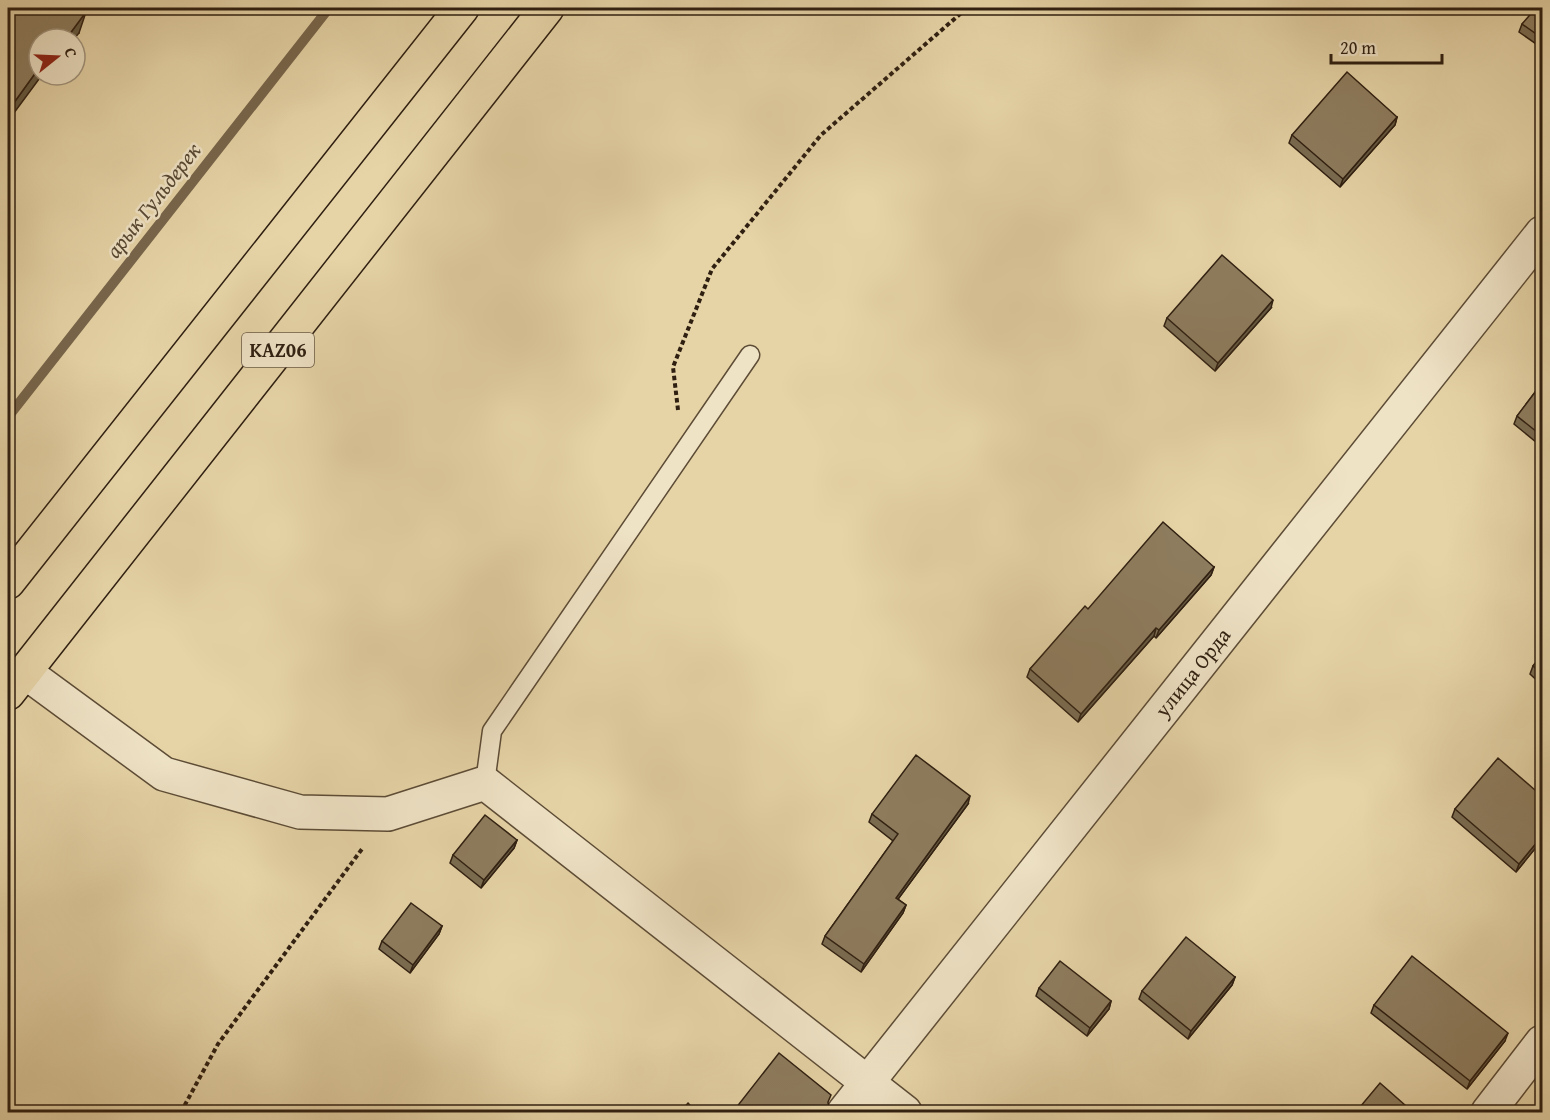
<svg xmlns="http://www.w3.org/2000/svg" width="1550" height="1120" font-family="'Gentium Book Plus',serif">
  <style>
    .lines { fill: none; stroke-linecap: round; stroke-linejoin: round }
    .stream { stroke: #78664c; stroke-width: 10 }
    .lane-casing { stroke: #5d4c36; stroke-width: 21 }
    .street-casing { stroke: #5d4c36; stroke-width: 36 }
    .highway-casing { stroke: #2f1f11; stroke-width: 36 }
    .path { stroke: #2f1f11; stroke-width: 4; stroke-dasharray: 4.5 3; stroke-linecap: butt }
    .lane { stroke: #efe3c6; stroke-width: 18 }
    .street { stroke: #efe3c6; stroke-width: 33 }
    .highway { stroke: #e6d4a7; stroke-width: 33 }
    .wall { fill: #7a6c52; stroke: #2f1f11; stroke-width: 1.5 }
    .shaded-wall { fill: #635842; stroke: #2f1f11; stroke-width: 1.5 }
    .building { fill: #8e7d5f; stroke: #2f1f11; stroke-width: 1.5 }
    .labels { text-anchor: middle; stroke-width: 5; stroke-linejoin: round; paint-order: stroke }
    .shield { fill: #efe3c6; stroke: #695a47; stroke-width: 1.5 }
    .shield-label { font-size: 20px; font-weight: bold; fill: #2f1f11 }
    .street-label { font-size: 21px; fill: #2f1f11; stroke: #efe3c6 }
    .water-label { font-size: 22px; font-style: italic; fill: #594934; stroke: #efe3c6 }
  </style>
  <rect width="100%" height="100%" fill="#e6d4a7"/>
  <filter id="stains"><feTurbulence type="fractalNoise" baseFrequency=".00333" numOctaves="4"/><feColorMatrix values="0 0 0 0 .2 0 0 0 0 .09 0 0 0 0 .02 0 0 0 .5 -.17"/></filter>
  <radialGradient id="worn" r=".72"><stop offset=".6" stop-color="#630" stop-opacity="0"/><stop offset="1" stop-color="#630" stop-opacity=".3"/></radialGradient>
  <g class="lines">
    <path class="stream" d="M8,417L329,8"/>
    <defs>
      <path id="lane" d="M485,783L492,731L750,355"/>
      <g id="street">
        <path d="M25,672L164,774L300,812L388,814L485,783L905,1112"/>
        <path id="s1" d="M844,1112L1542,233"/>
        <path d="M1488,1112L1542,1042"/>
      </g>
      <g id="highway">
        <path d="M8,582L462,8"/>
        <path d="M8,693L547,8"/>
      </g>
    </defs>
    <use href="#lane" class="lane-casing"/>
    <use href="#street" class="street-casing"/>
    <use href="#highway" class="highway-casing"/>
    <g class="path">
      <path d="M678,410L673,367L712,269L821,135L967,8"/>
      <path d="M181,1112L218,1044L362,849"/>
    </g>
    <use href="#lane" class="lane"/>
    <use href="#street" class="street"/>
    <use href="#highway" class="highway"/>
  </g>
  <g class="wall">
    <path d="M8,8H80L79,33L39,39L8,121Z"/>
    <path d="M1542,8V48L1519,32L1522,24Z"/>
    <path d="M1397,117L1395,125L1340,187L1289,143L1292,135Z"/>
    <path d="M1271,308L1215,371L1164,326L1167,318Z"/>
    <path d="M1542,383V447L1514,424L1517,416Z"/>
    <path d="M1214,567L1211,575L1156,638L1154,636L1078,722L1027,677L1030,669L1088,609Z"/>
    <path d="M1542,655V685L1530,674L1533,666Z"/>
    <path d="M968,804L898,899L906,905L903,913L861,972L822,944L825,936L893,841L869,822L872,814Z"/>
    <path d="M1455,809L1542,840L1516,872L1452,817Z"/>
    <path d="M517,840L514,848L481,888L450,863L453,855Z"/>
    <path d="M442,926L439,934L410,973L379,949L382,941Z"/>
    <path d="M1235,977L1232,985L1188,1039L1139,999L1142,991Z"/>
    <path d="M1039,988L1111,1001L1109,1009L1087,1036L1036,996Z"/>
    <path d="M1374,1005L1505,1041L1467,1089L1371,1013Z"/>
  </g>
  <g class="shaded-wall">
    <path d="M86,12L79,33L74,39H66Z"/>
    <path d="M39,68V75H42L8,121V111Z"/>
    <path d="M1397,117L1395,125L1340,187L1343,179Z"/>
    <path d="M1273,300L1271,308L1215,371L1218,363Z"/>
    <path d="M1214,567L1211,575L1156,638L1159,630Z"/>
    <path d="M1156,628L1154,636L1078,722L1081,714Z"/>
    <path d="M970,796L968,804L893,906L896,898Z"/>
    <path d="M1542,836V840L1516,872L1519,864Z"/>
    <path d="M517,840L514,848L481,888L484,880Z"/>
    <path d="M906,905L903,913L861,972L864,964Z"/>
    <path d="M442,926L439,934L410,973L413,965Z"/>
    <path d="M1235,977L1232,985L1188,1039L1191,1031Z"/>
    <path d="M1111,1001L1109,1009L1087,1036L1090,1028Z"/>
    <path d="M1508,1033L1505,1041L1467,1089L1470,1081Z"/>
  </g>
  <g class="building">
    <path d="M18,8H80L86,12L66,39H39V68L8,111V24L19,9Z"/>
    <path d="M1536,8H1542V38L1522,24Z"/>
    <path d="M1347,72L1397,117L1343,179L1292,135Z"/>
    <path d="M1222,255L1273,300L1218,363L1167,318Z"/>
    <path d="M1542,383V436L1517,416Z"/>
    <path d="M1163,522L1214,567L1159,630L1156,628L1081,714L1030,669L1085,606L1088,609Z"/>
    <path d="M1542,655V674L1533,666Z"/>
    <path d="M916,755L970,796L896,898L906,905L864,964L825,936L898,834L872,814Z"/>
    <path d="M1498,758L1542,796V836L1519,864L1455,809Z"/>
    <path d="M485,815L517,840L484,880L453,855Z"/>
    <path d="M411,903L442,926L413,965L382,941Z"/>
    <path d="M1186,937L1235,977L1191,1031L1142,991Z"/>
    <path d="M1412,956L1508,1033L1470,1081L1374,1005Z"/>
    <path d="M1060,961L1111,1001L1090,1028L1039,988Z"/>
    <path d="M779,1053L831,1095L828,1102L829,1109L826,1113H732Z"/>
    <path d="M1380,1083L1414,1113H1355Z"/>
    <path d="M688,1103L697,1113H679Z"/>
  </g>
  <g class="labels">
    <rect class="shield" x="242" y="333" width="72" height="34" rx="4.5"/>
    <g class="shield-label">
      <text x="278" y="357">KАZ06</text>
    </g>
    <g class="street-label">
      <text dy="7" stroke="none"><textPath href="#s1" startOffset="561">улица Орда</textPath></text>
    </g>
    <g class="water-label">
      <text transform="translate(153 200) rotate(-52)" y="8">арык Гульдерек</text>
    </g>
  </g>
  <rect width="1550" height="1120" fill="none" stroke="#e6d4a7" stroke-width="30"/>
  <rect x="9" y="9" width="1532" height="1102" fill="none" stroke="#2f1f11" stroke-width="3"/>
  <rect x="15" y="15" width="1520" height="1090" fill="none" stroke="#2f1f11" stroke-width="1.5"/>
  <g transform="translate(57 57) rotate(72)"><circle r="28" fill="#efe3c6" stroke="#a2957e" stroke-width="1.5"/>
  <path d="M0-4.5L10 22L0 15L-10 22Z" fill="#8f2418"/>
  <text y="-9" font-size="16" font-weight="bold" text-anchor="middle" fill="#2f1f11">С</text>
  </g>
  <path d="M1331 54v9h111v-9" fill="none" stroke="#2f1f11" stroke-width="3"/>
  <text x="1340" y="54" font-size="18" fill="#2f1f11" stroke="#efe3c6" stroke-width="4.5" paint-order="stroke">20 m</text>
  <rect width="100%" height="100%" filter="url(#stains)"/>
  <rect width="100%" height="100%" fill="url(#worn)"/>
</svg>
